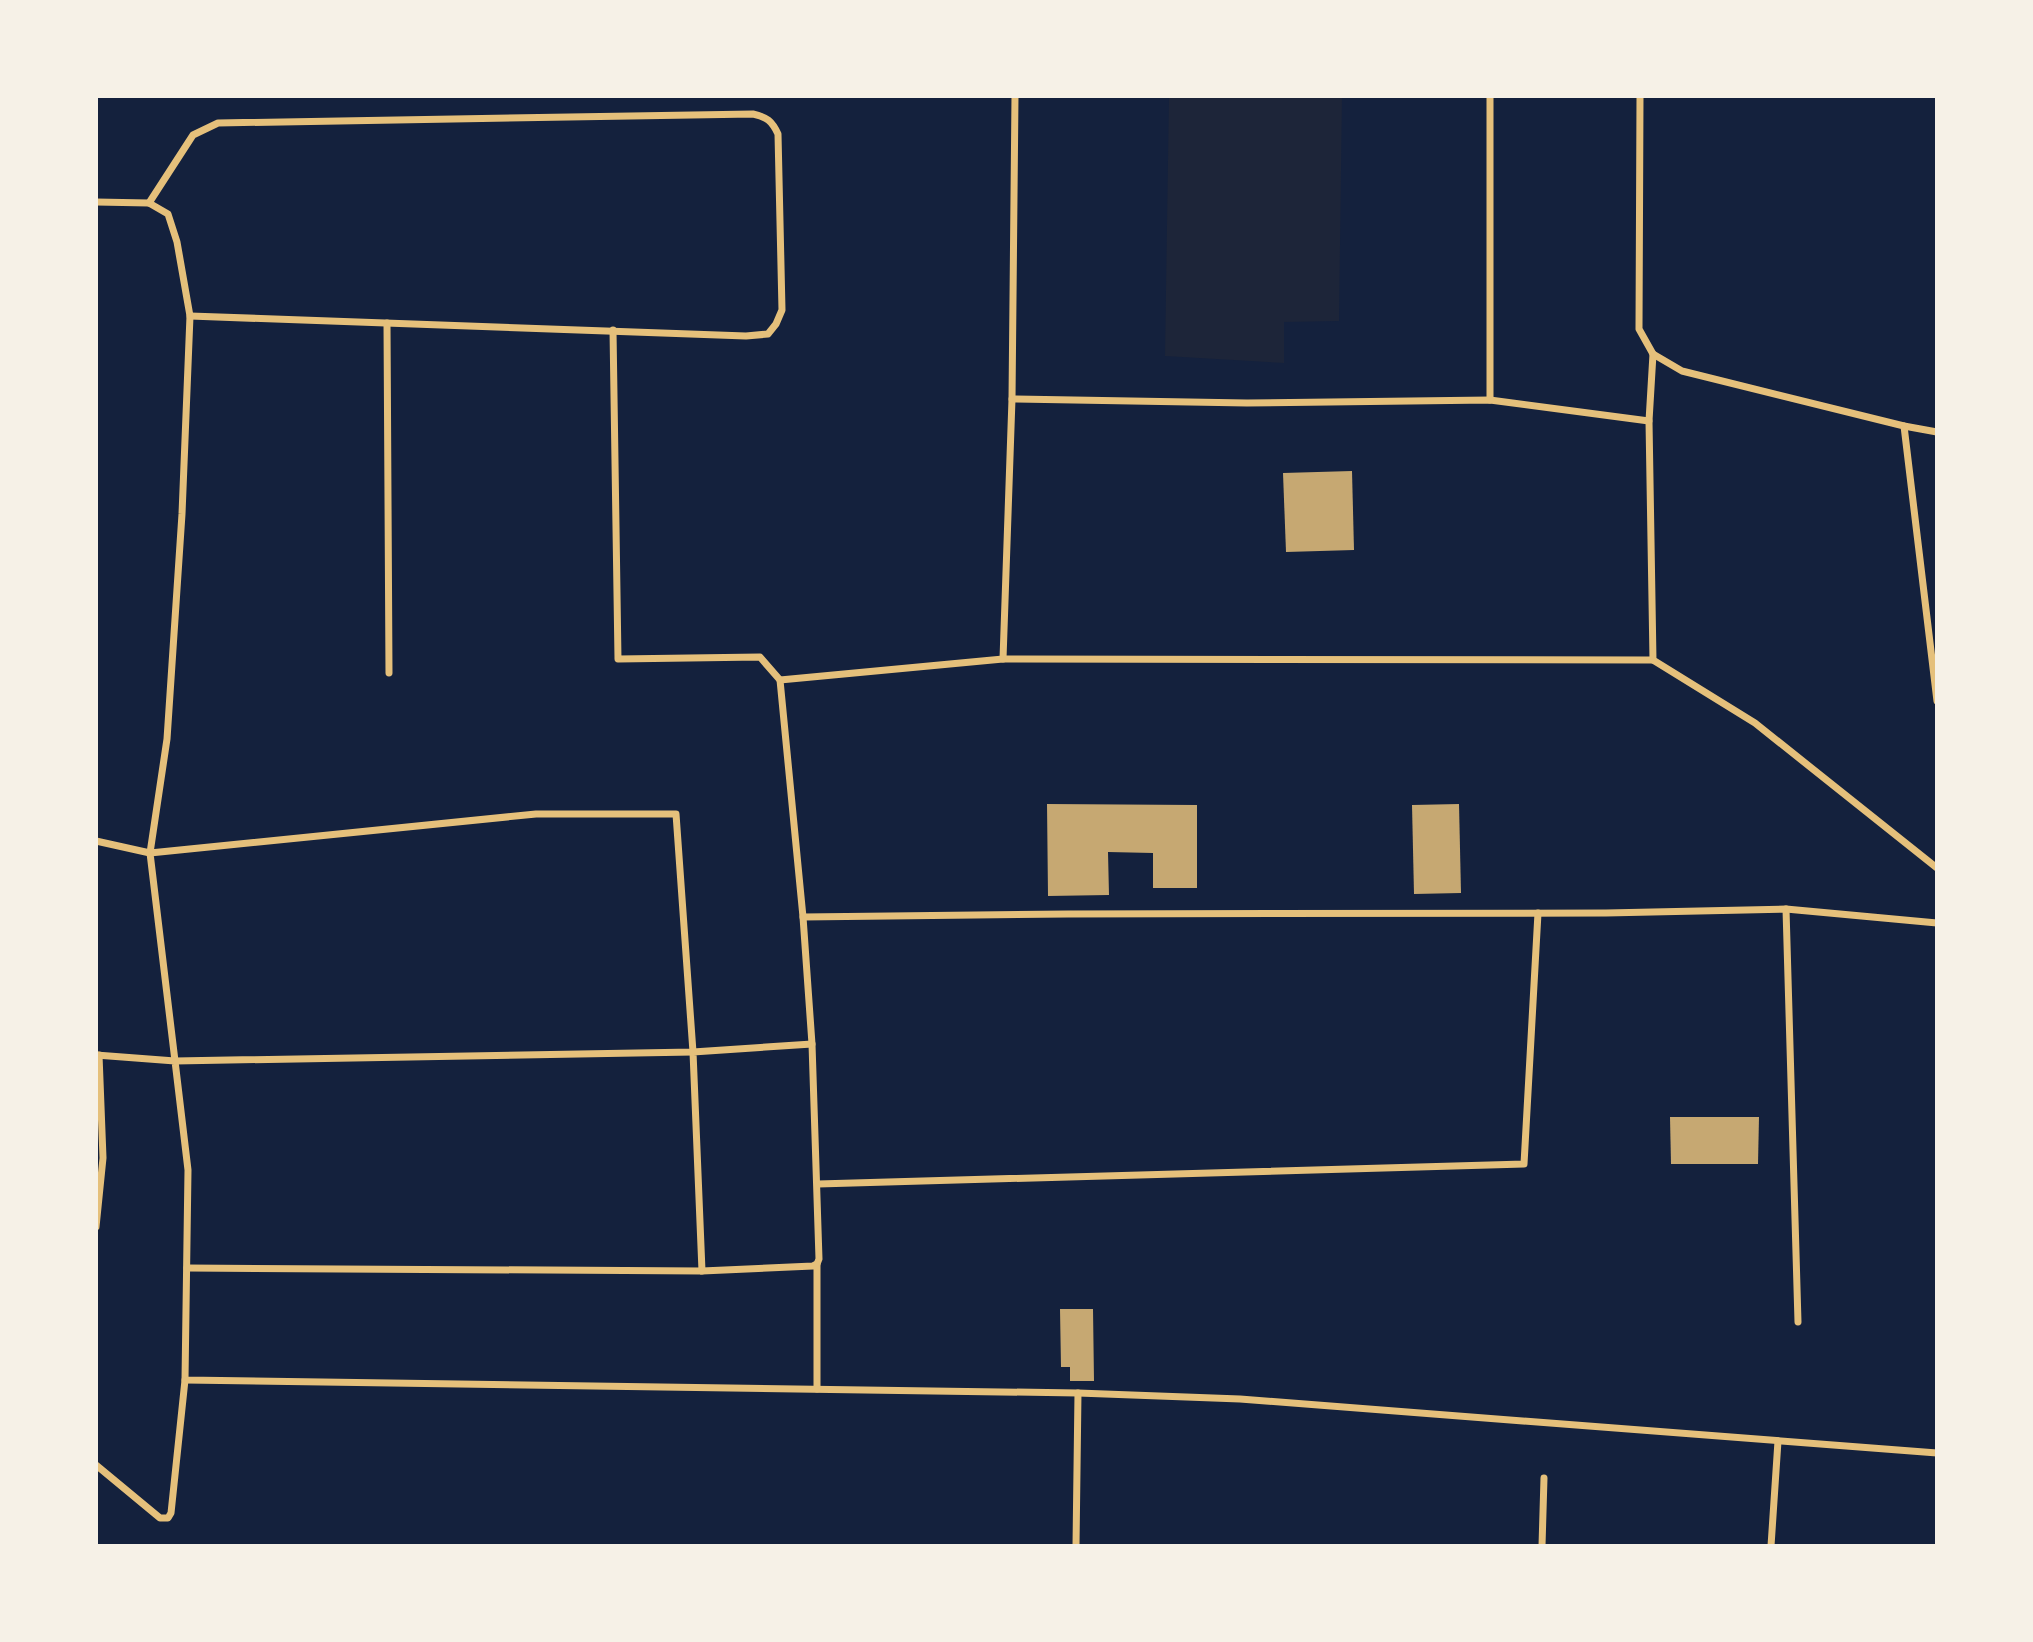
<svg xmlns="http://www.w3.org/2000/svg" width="2033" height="1642" font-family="'PT Sans',sans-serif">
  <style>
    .green { fill: #1d2539 }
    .building { fill: #c6a872 }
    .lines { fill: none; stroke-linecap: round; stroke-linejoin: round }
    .minor { stroke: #e5c07b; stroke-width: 7 }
  </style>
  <rect width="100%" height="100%" fill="#14213d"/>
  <path class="green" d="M1169,96H1342L1339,321L1284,322V363L1165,356Z"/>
  <g class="building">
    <path d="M1352,471L1354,550L1286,552L1283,473Z"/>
    <path d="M1047,804L1197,805V888H1153V853L1108,852L1109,895L1048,896Z"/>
    <path d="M1459,804L1461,893L1414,894L1412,805Z"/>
    <path d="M1670,1117H1759L1758,1164H1671Z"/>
    <path d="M1060,1309H1093L1094,1381H1070V1367H1061Z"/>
  </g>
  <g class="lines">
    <g class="minor">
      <path d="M1015,96L1012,399L1247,403L1490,400L1649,421L1653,354"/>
      <path d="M1640,96L1639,329L1653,354L1682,371L1904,426L1937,701"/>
      <path d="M96,202L149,203L168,214L177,242L190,316L182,514L167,739L150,853L96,841"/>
      <path d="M149,203L193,135L218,123L753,114C767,117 772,121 778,134L782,310L776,324L768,334L746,336L190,316"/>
      <path d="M387,323L389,673"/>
      <path d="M613,330L618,659L760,657L780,680"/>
      <path d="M1012,399L1003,659L1653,660"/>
      <path d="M1490,400V96"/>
      <path d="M1649,421L1653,660L1755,723L1937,868"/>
      <path d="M1904,426L1937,432"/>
      <path d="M536,814H676L693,1052L175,1061L150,853Z"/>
      <path d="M1786,909L1798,1322"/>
      <path d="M803,917L1068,914L1606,913L1786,909L1937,923"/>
      <path d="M96,1055L175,1061L188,1170L185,1380L1078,1393L1240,1399L1937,1453"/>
      <path d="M818,1184L1524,1164L1538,913"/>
      <path d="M96,1227L103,1158L99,1055"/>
      <path d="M817,1264V1389"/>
      <path d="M187,1268L702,1271L693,1052L812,1044"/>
      <path d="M702,1271L813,1266L817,1264L819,1259L812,1044L803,917L780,680L1003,659"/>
      <path d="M96,1465L160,1518H168L171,1513L185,1380"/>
      <path d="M1076,1546L1078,1393"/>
      <path d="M1542,1546L1544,1478"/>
      <path d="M1771,1546L1778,1441"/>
    </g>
  </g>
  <rect width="2033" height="1642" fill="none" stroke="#f6f1e7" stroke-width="196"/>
</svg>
